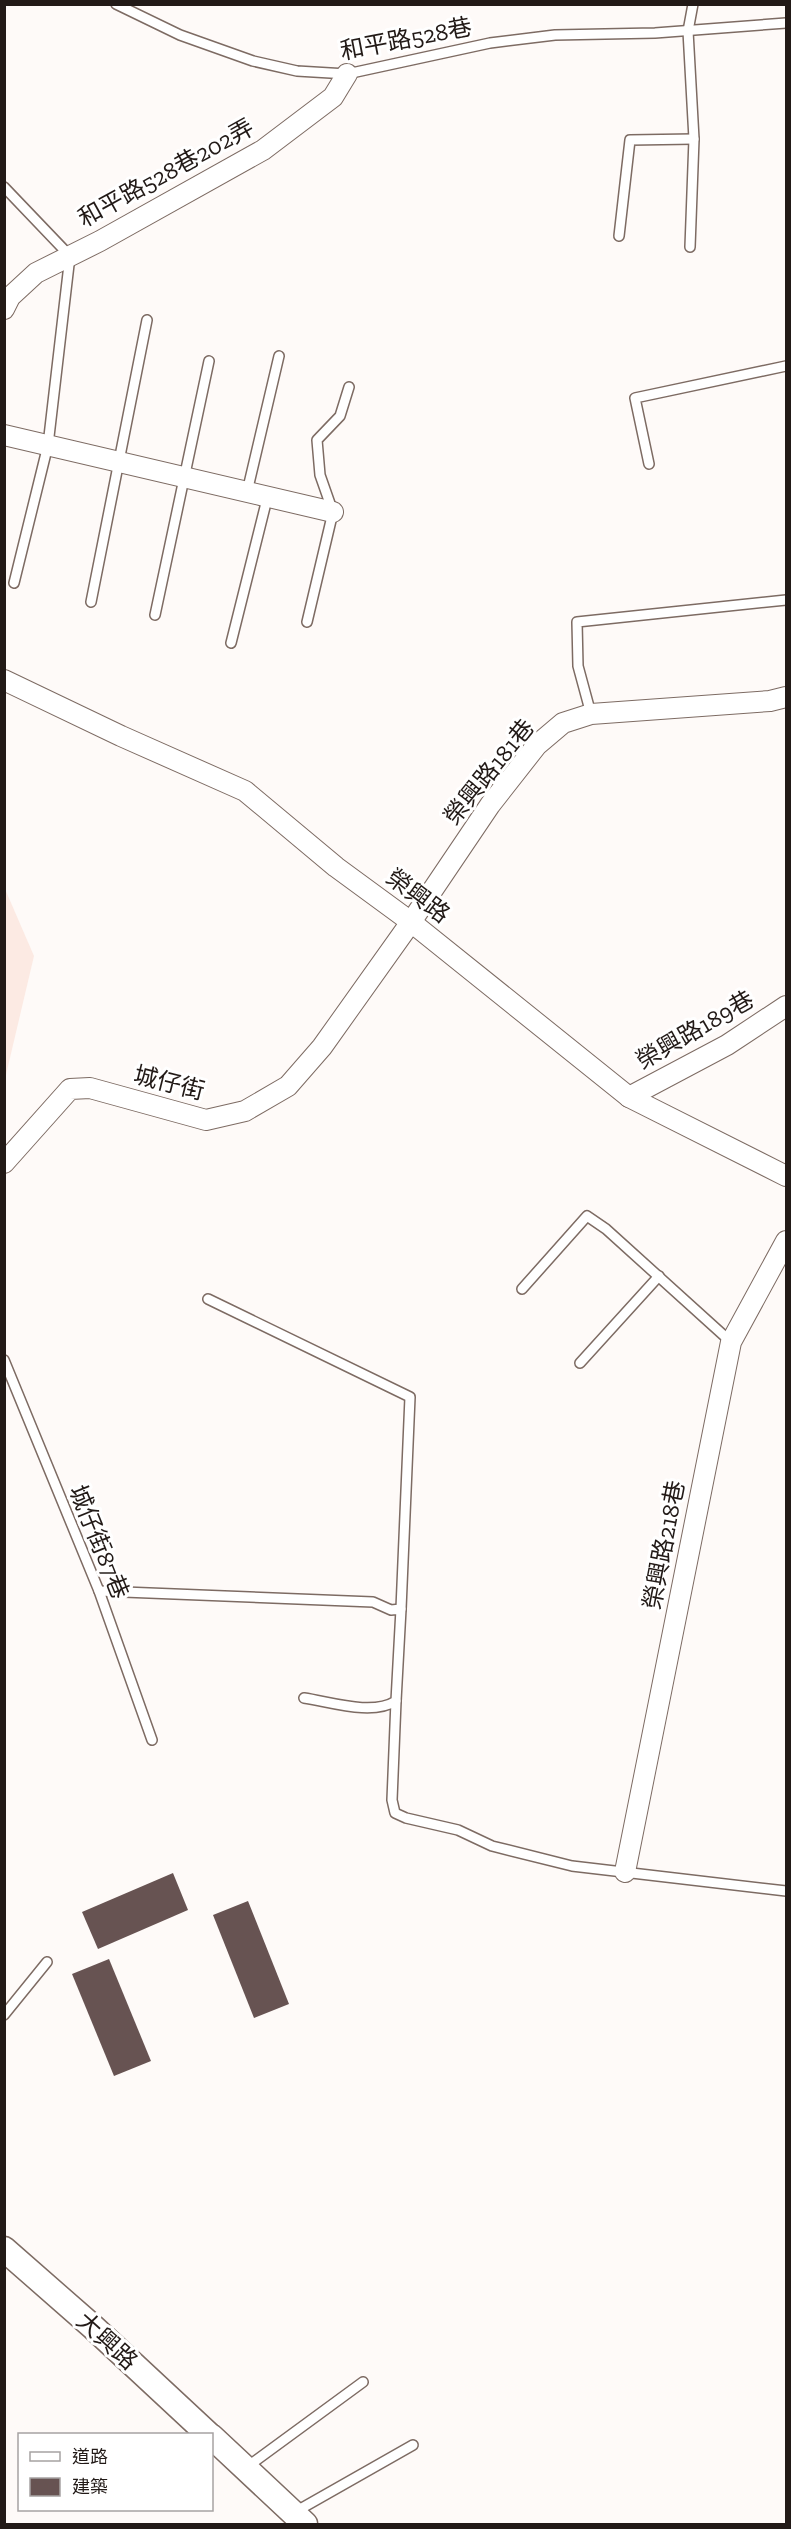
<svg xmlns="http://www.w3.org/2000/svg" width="791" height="2529" font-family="'Zilla Slab','Noto Sans TC',serif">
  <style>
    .built { fill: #fceae3 }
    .building { fill: #675352 }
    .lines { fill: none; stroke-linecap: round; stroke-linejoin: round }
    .service-casing { stroke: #7d6b63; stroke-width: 12 }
    .minor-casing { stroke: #7d6b63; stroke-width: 22 }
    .tertiary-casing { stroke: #7d6b63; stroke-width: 27 }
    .service { stroke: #fff; stroke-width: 9 }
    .minor { stroke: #fff; stroke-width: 20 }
    .tertiary { stroke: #fff; stroke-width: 24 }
    .labels { text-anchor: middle; stroke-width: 6; stroke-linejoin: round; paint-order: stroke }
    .street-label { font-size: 24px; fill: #221a17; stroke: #fff }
  </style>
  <rect width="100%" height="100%" fill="#fefaf8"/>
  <path class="built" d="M5,889L34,956L5,1079Z"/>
  <g class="building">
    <path d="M173,1873L188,1910L98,1949L82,1912Z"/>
    <path d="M248,1901L289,2004L254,2018L213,1915Z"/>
    <path d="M109,1959L151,2061L114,2076L72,1974Z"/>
  </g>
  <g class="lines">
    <defs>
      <g id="service">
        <path d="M116,4L180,35L253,61L297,71L347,74L490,43L555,35L655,33L786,23"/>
        <path d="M4,187L70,256L48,445L14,583"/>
        <path d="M619,236L630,140L694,139"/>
        <path d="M690,247L694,139L688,31L693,4"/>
        <path d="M649,464L635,398L786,366"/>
        <path d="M247,492L279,356"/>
        <path d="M91,602L147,320"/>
        <path d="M155,615L209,361"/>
        <path d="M307,622L333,512L320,475L317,440L340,416L349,387"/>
        <path d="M231,643L266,503L259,499"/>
        <path d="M591,714L578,666L577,622L786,600"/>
        <path d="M522,1289L587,1216L606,1229L731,1342"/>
        <path d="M208,1299L410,1397L401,1609"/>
        <path d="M4,1360L99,1591L152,1740"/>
        <path d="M580,1363L659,1276"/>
        <path d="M99,1591L373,1602L391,1610L401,1609L396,1701C372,1716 331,1702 304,1698"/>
        <path d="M396,1701L392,1800L395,1813L406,1818L458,1830L492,1846L572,1866L786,1891"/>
        <path d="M4,2015L47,1962"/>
        <path d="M247,2467L363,2382"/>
        <path d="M295,2512L413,2445"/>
      </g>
      <g id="minor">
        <path d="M4,309L10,297L36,273L100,241L263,150L333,97L347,74"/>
        <path d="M4,435L333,512"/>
        <path d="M4,680L121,736L245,791L336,867L411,922L629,1097L786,1176"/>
        <path d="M629,1097L727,1045L786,1006"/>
        <path d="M4,1163L70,1089L90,1088L206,1120L245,1111L288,1086L322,1047L411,922L490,805L537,745L563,723L591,714L770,701L786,697"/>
        <path d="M625,1872L731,1342L786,1241"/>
      </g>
      <g id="tertiary">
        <path d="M4,2249L93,2327L208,2434"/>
        <path d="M212,2437L305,2524"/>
      </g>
    </defs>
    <use href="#service" class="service-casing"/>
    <use href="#minor" class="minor-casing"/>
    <use href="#tertiary" class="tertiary-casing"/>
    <use href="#service" class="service"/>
    <use href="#minor" class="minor"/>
    <use href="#tertiary" class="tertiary"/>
  </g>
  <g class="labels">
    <g class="street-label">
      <text transform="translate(406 39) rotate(-11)" y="8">和平路528巷</text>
      <text transform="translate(166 173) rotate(-29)" y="8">和平路528巷202弄</text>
      <text transform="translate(489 772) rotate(-51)" y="8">榮興路181巷</text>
      <text transform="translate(418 896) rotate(37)" y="8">榮興路</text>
      <text transform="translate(695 1030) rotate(-30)" y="8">榮興路189巷</text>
      <text transform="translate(169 1083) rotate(14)" y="8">城仔街</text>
      <text transform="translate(99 1542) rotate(68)" y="8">城仔街87巷</text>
      <text transform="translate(664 1545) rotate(-79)" y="8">榮興路218巷</text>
      <text transform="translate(107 2341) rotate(42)" y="8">大興路</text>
    </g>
  </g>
  <rect width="791" height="2529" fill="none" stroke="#221a17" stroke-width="12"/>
  <rect x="18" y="2433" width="195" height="78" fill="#ffffff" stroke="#a7a3a2" stroke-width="1.5"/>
  <rect x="30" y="2452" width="30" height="9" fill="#ffffff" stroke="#a7a3a2" stroke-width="1.5"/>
  <text x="72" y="2463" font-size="18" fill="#221a17">道路</text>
  <rect x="30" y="2478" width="30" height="18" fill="#675352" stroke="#a7a3a2" stroke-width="1.5"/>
  <text x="72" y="2493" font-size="18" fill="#221a17">建築</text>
</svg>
